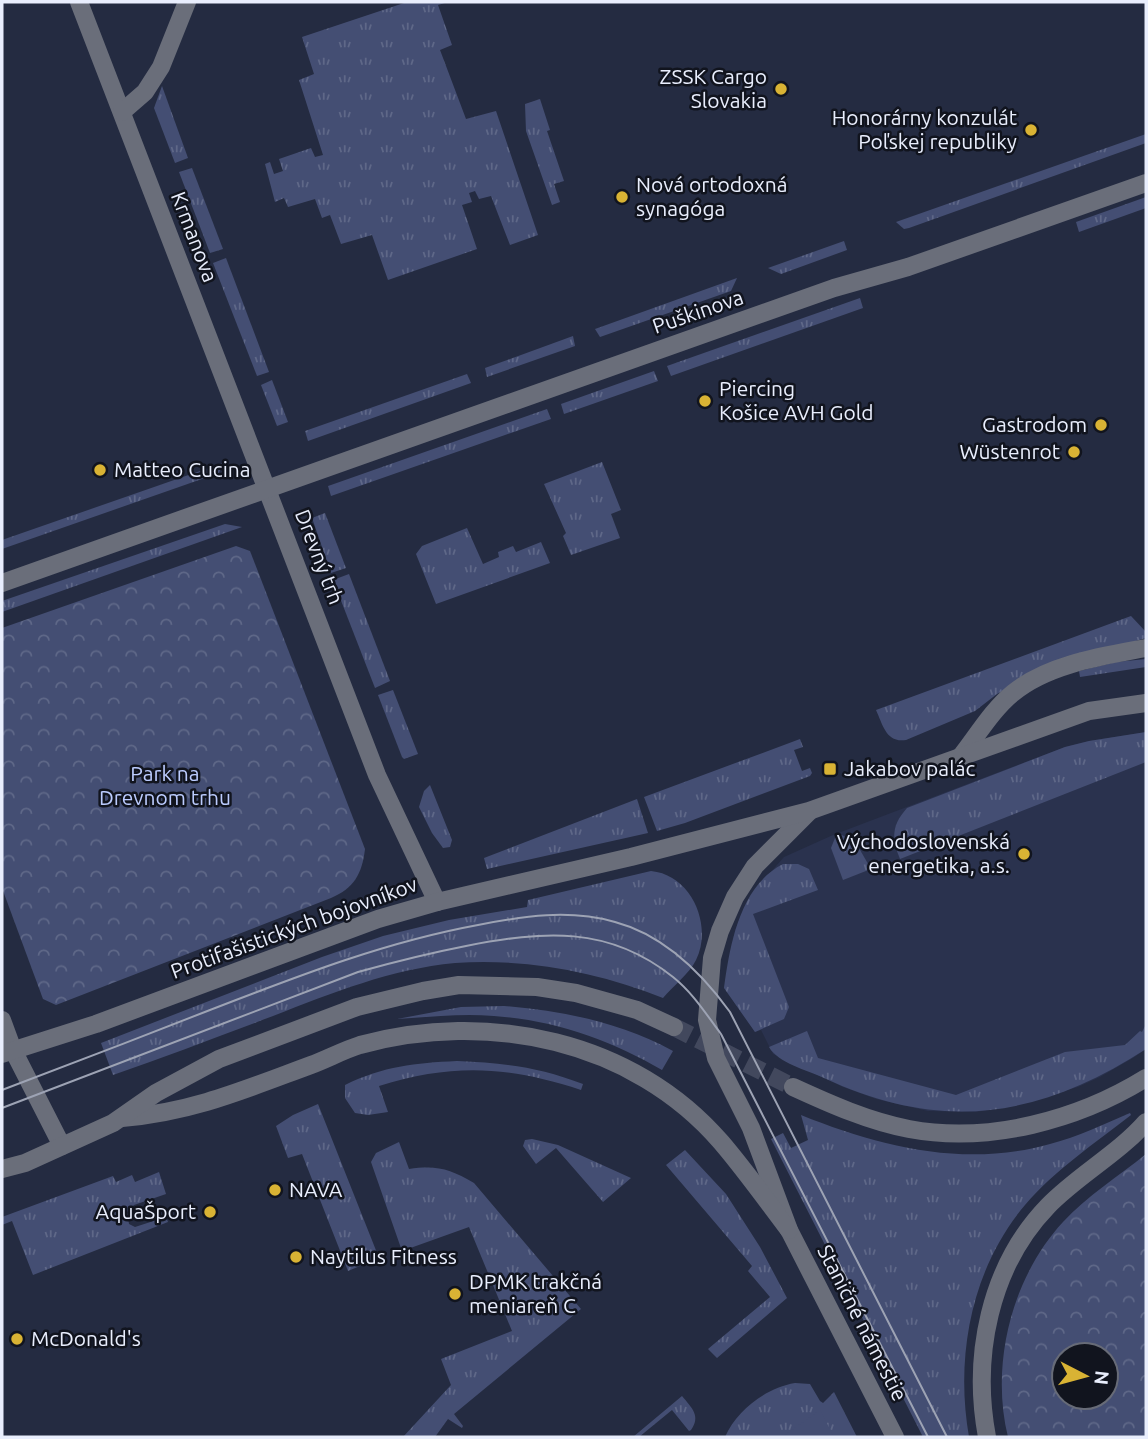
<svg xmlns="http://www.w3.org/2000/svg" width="1148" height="1439" font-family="Ubuntu,sans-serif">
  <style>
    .built { fill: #2a324e }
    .grass { fill: url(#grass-tufts) }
    .forest { fill: url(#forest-crowns); fill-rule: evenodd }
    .pitch { fill: #444e73 }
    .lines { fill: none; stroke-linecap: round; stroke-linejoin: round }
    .minor-tunnel { stroke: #42485d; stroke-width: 18; stroke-dasharray: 18 9; stroke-linecap: butt }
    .minor { stroke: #6a6e7a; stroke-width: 18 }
    .tram { stroke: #9da3b4; stroke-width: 2 }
    .poi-dot { fill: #d9b334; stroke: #11141e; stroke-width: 2.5 }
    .labels { text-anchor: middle; stroke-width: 5; stroke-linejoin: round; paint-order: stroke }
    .poi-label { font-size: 21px; fill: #e9eefd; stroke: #11141e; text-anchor: start }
    .street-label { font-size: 21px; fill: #e9eefd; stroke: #11141e }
    .park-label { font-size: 21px; fill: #bcccff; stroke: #11141e }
  </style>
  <defs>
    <pattern id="grass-tufts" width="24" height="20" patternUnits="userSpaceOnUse" patternTransform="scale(1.75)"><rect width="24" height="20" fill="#444e73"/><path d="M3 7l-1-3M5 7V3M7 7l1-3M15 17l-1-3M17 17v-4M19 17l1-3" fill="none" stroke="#5f6888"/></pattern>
    <pattern id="forest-crowns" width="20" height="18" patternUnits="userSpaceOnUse" patternTransform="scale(1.75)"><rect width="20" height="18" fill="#444e73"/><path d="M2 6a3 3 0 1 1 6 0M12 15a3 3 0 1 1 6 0" fill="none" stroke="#5f6888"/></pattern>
  </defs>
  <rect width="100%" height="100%" fill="#242b41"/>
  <path class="built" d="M1146,732V1049L1133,1058L1100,1077L1078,1087L1012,1106L976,1112L928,1111L876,1099L843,1087L773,1054L761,1030L755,1032L724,988L735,930L744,909L754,891L784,857L833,835L1065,747L1089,741Z"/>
  <g class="grass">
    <path d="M407,2H448L438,5L452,45L440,50L466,119L496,111L538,235L510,245L491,196L479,199L475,191L469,193L472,202L462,205L477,249L388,280L372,235L341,244L330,215L322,218L315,199L288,207L284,198L275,202L265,164L270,162L274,174L283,171L279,159L311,148L315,157L323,155L299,80L314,74L302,37Z"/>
    <path d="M162,86L188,158L175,163L154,108Z"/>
    <path d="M540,99L550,130L547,131L564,181L554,184L560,202L552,205L526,131L525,104Z"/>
    <path d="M1146,134V143L909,228L904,229L896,222Z"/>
    <path d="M192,168L223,249L210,253L179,172Z"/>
    <path d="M1146,197V208L1079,232L1076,222Z"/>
    <path d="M844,241L847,250L781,274L768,268Z"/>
    <path d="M226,258L269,372L257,376L213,263Z"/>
    <path d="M737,278L731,291L600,337L595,329Z"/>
    <path d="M860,298L863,308L671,376L667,366Z"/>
    <path d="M573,336L575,346L487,377L485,368Z"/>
    <path d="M654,371L658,381L564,414L561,404Z"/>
    <path d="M467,374L471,383L308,441L305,431Z"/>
    <path d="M272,380L288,422L277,426L261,385Z"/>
    <path d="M547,409L551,419L331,496L328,486L331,485Z"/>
    <path d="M602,462L621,510L611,514L620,538L571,555L563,536L566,533L544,484Z"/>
    <path d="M223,463L219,473L2,549V540Z"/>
    <path d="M325,513L346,568L331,573L312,518Z"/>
    <path d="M225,524L242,527L2,612V601Z"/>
    <path d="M467,528L483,564L499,557L498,552L513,546L516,552L541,542L550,563L436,604L416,554L422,546Z"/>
    <path d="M349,574L390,681L375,688L333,580Z"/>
    <path d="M1131,616L1146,632V638L1042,669L997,694L975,711L906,740C886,743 883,725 876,710Z"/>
    <path d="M1146,659V667L1080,677L1079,671L1116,662Z"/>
    <path d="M393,690L418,754L404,759L402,757L378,695Z"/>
    <path d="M1146,732V762L900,859C891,837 892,825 907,808L1065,747L1089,741Z"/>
    <path d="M800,739L803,747L794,750L802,771L810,768L812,773L810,776L685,823L657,831L644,797Z"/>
    <path d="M430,785L452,840L450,847L443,848L432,833L419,807L424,791Z"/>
    <path d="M637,799L648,833L487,869L484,858Z"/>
    <path d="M842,835L856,843L871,869L843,880L831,848L835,838Z"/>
    <path d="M783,864H798L809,869L818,890L753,914L789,1007L784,1019L755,1032L724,988C730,944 740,886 783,864Z"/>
    <path d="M651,871C692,875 713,926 696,960C689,974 673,986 663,998C598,972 525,958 455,963C391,969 332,993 273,1016C220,1036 167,1056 113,1075L101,1043L322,957L383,936L449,920L527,907L528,900Z"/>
    <path d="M504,1006C563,1011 620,1022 673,1051L662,1070C611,1040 554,1020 494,1016C462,1013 430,1017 397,1019L461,1007Z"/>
    <path d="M1146,1024V1049C1039,1118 942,1133 824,1078C807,1070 778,1063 769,1047L807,1031L818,1058L956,1095L1065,1052L1125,1045L1140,1031L1142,1032Z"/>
    <path d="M457,1061C505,1063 539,1067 583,1084L581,1090C508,1066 453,1063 379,1086L388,1112L368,1115L355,1113L345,1098V1085C384,1066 415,1063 457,1061Z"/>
    <path d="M318,1104L379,1258L348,1271L302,1154L288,1158L276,1126L293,1115Z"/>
    <path d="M1130,1113L1131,1115C1095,1143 1055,1170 1025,1205C971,1269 955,1357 969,1437H923L771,1139L783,1133L791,1148L808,1140L801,1115C880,1147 965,1168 1050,1144C1078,1137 1104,1124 1130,1113Z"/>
    <path d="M532,1139L558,1145L631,1178L603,1202L556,1148L536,1164L523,1146L525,1140Z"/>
    <path d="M399,1142L409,1169C437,1165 450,1169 474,1183L581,1309L454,1414L463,1426L462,1428L448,1419L435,1437H403L451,1385L441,1359L512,1331L469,1227L402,1251L371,1162L376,1153Z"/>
    <path d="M685,1150L726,1194L760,1247L787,1298L717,1358L708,1349L770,1297L748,1271L752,1266L666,1165Z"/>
    <path d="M159,1172L166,1194L134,1205L127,1212L129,1224L135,1227L166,1217L168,1222L33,1275L12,1221L2,1225V1217L113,1176L116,1182L132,1175L135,1182Z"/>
    <path d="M795,1383L810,1384L820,1401L823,1403L834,1392L857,1437H725C737,1410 766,1388 795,1383Z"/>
    <path d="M682,1396C692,1408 701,1416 691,1430L689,1431L672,1410L639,1437H633Z"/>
  </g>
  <g class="forest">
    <path d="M236,546L250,551L365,849C362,874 354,888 331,898L56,1005L43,999L2,888V628Z"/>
    <path d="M1146,1154V1437H1008C990,1364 1012,1277 1063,1222C1087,1196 1119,1176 1146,1154ZM1064,1355H1106V1397H1064Z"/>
  </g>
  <path class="pitch" d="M820,1410L834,1437H782Z"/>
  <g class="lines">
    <path class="minor-tunnel" d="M674,1027L793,1087"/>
    <g class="minor">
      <path d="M79,2L377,775L437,902"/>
      <path d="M122,112L145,92L161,67L187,2"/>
      <path d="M2,583L834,288L908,267L1146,183"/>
      <path d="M961,756C977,736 992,710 1013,693C1048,664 1103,656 1146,648"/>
      <path d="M809,812L755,866L735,897L720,931L712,958L707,1020L716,1058L751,1128L789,1230L895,1437"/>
      <path d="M2,1020L13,1050L62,1146"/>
      <path d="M2,1054L96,1024L378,919L437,902L631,857L809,811L1089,711L1146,703"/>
      <path d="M793,1087C830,1104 868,1121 909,1129C989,1144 1078,1120 1146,1078"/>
      <path d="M122,1118C193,1112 246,1089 311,1065C327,1059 344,1050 360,1045C488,1010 633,1040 721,1142C745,1170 767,1201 789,1230"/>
      <path d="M2,1169L25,1163L113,1123L156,1093L219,1059L357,1007L423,991L459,985L537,987L576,993L637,1010L674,1027"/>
      <path d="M987,1437C972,1357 989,1267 1048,1206C1077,1176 1119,1153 1146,1122"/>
    </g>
    <g class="tram">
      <path d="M2,1090C71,1064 141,1037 210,1010C298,976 385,942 478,925C524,916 569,909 615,922C664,935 701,972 730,1012L947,1437"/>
      <path d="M2,1108L358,972C394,962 430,953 466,946C543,931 608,925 673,977C693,993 706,1014 721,1034L928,1437"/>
    </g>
  </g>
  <g class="poi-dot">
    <circle cx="781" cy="89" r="7"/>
    <circle cx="1031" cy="130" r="7"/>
    <circle cx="622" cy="197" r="7"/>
    <circle cx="705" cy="401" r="7"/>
    <circle cx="1101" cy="425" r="7"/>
    <circle cx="1074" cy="452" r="7"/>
    <circle cx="100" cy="470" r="7"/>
    <rect x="823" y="762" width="14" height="14" rx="3.5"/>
    <circle cx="1024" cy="854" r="7"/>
    <circle cx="275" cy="1190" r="7"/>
    <circle cx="210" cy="1212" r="7"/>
    <circle cx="296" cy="1257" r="7"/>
    <circle cx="455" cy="1294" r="7"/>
    <circle cx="17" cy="1339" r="7"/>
  </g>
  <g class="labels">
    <g class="poi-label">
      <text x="767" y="84" text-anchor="end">ZSSK Cargo<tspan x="767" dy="24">Slovakia</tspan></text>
      <text x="1017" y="125" text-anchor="end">Honorárny konzulát<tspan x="1017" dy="24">Poľskej republiky</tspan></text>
      <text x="636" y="192">Nová ortodoxná<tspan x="636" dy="24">synagóga</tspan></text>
      <text x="719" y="396">Piercing<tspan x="719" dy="24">Košice AVH Gold</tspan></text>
      <text x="1087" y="432" text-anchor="end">Gastrodom</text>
      <text x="1060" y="459" text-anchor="end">Wüstenrot</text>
      <text x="114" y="477">Matteo Cucina</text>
      <text x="844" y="776">Jakabov palác</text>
      <text x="1010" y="849" text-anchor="end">Východoslovenská<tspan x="1010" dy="24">energetika, a.s.</tspan></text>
      <text x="289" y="1197">NAVA</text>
      <text x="196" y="1219" text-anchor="end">AquaŠport</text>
      <text x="310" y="1264">Naytilus Fitness</text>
      <text x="469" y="1289">DPMK trakčná<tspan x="469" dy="24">meniareň C</tspan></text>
      <text x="31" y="1346">McDonald's</text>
    </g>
    <g class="street-label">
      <text transform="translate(194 237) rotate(69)" y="7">Krmanova</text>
      <text transform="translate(698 312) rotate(-19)" y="7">Puškinova</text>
      <text transform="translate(319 557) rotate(69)" y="7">Drevný trh</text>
      <text transform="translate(294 928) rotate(-20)" y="7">Protifašistických bojovníkov</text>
      <text transform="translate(862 1323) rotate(63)" y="7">Staničné námestie</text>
    </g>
    <g class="park-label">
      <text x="165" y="781">Park na<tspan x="165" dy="24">Drevnom trhu</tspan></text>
    </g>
  </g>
  <rect width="1148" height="1439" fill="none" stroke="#e9eefd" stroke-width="7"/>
  <g transform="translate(1085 1376) rotate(96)"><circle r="33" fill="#11141e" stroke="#676b77" stroke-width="2"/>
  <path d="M0-5L12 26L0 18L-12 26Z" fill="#d9b334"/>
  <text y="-10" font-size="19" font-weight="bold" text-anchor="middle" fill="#e9eefd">N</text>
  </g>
</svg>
